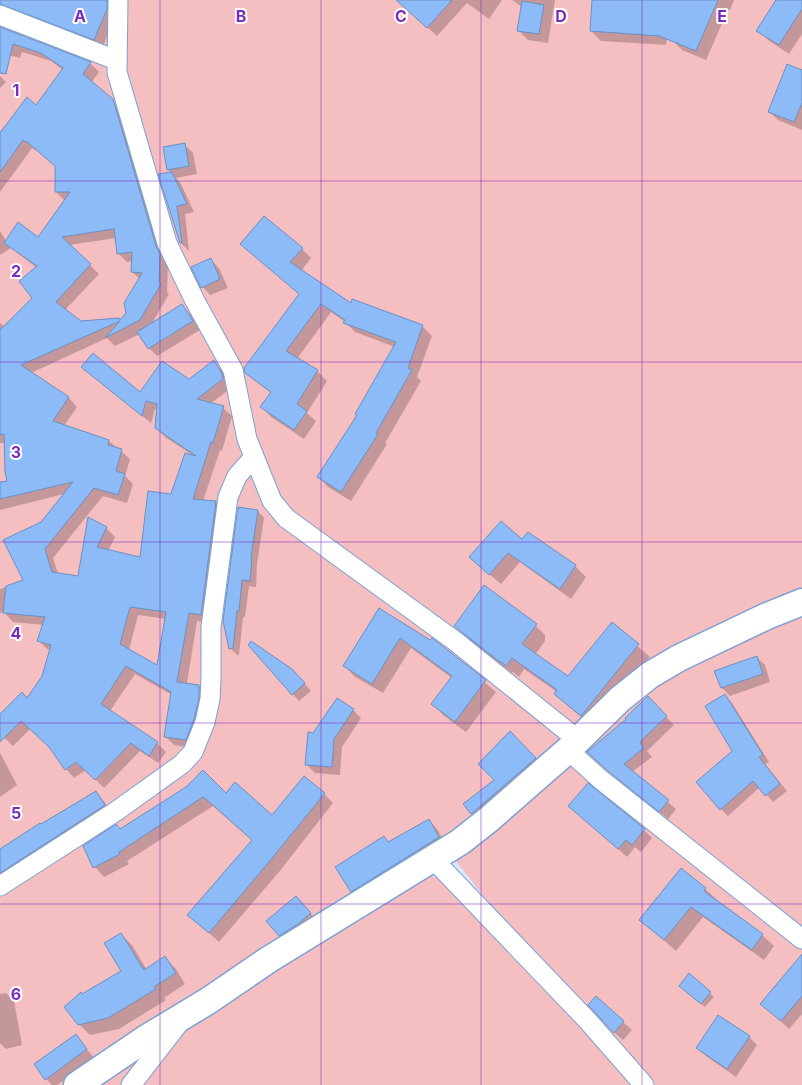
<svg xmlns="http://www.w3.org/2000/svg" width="802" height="1085" font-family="Inter,sans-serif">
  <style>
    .green { fill: #f5bec1; fill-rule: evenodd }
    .shadow { fill: #0003; fill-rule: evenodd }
    .building { fill: #8dbbf7; stroke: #6b90c1; fill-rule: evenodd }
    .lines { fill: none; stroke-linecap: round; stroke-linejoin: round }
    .street-casing { stroke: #7ca1d3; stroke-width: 21 }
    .secondary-casing { stroke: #7ca1d3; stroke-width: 29 }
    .street { stroke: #fff; stroke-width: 19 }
    .secondary { stroke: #fff; stroke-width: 26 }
    .grid { fill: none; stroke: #7b2cbf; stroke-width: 1; stroke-opacity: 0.55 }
    .grid-label { font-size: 16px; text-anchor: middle; font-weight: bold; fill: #7b2cbf; stroke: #fff; stroke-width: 4; stroke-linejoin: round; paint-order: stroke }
  </style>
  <rect width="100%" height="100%" fill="#d8e8fd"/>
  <path class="green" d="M0,0H802V1085H0ZM509,806L456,861L482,894L474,903L450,879L407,872Z"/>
  <g class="shadow">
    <path d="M0,0H120L103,47L0,17V4L15,9L0,2Z"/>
    <path d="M397,0H502L489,19L467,3L437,36Z"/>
    <path d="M512,0H555L548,43L528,40L518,30L522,7Z"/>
    <path d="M593,0H672L666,45L601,41L591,31Z"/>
    <path d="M689,0H734L730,10H728L706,60L682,50L672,40Z"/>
    <path d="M778,0H802V34L789,54L768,40L758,30Z"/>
    <path d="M0,28L91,64L99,72L91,83L121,109L168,264L167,292L169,294L151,325L182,306L190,314L200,330L157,356L149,348L140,334L115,346L107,338L31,373L69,398L77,407L64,426L109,441L130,459L125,476L133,484L127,503L103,496L53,558L58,574L79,577L106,528L115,537L108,551L142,559L172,495L194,456L165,437L156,428L158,410L155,409L151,423L92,375L141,394L189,380L214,362L222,371L231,384V388L210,404L223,408L232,416L222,451L220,450L203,501L216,502L224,511L210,623L197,621L187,683L199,686L208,695L194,748L174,745L166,737L172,695L135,674L110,711L157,743L166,752L158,763L140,751L104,788L86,770L74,778L66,769L51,748L30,729L13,746L0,733V714L27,699L43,676L51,650L47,649L38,640L44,625L13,622L4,612L0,613V589L25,581L42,523L64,494L0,510V484L9,481L5,443H0V323L5,327L34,298L37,268L11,248L0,255V231L6,241L38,238L65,201L56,192V167L36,149L35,150L32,148L0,192V132L27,99L36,106L63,70L51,61L22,52L20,58L0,53ZM116,238L119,254L127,262L133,261L132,272L140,279L127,314L121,321L119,319L80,323L65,310L99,274L69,245ZM138,615L166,619L158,666L129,650Z"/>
    <path d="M802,72V130L778,120L770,112Z"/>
    <path d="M0,76L6,82L0,88Z"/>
    <path d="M184,144L193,153L197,174L176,178L180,182L194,212L185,214L189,251L181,243L172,174L168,170L164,148Z"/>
    <path d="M302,249L311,258L301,271L351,305L422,326L432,336L417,377L421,381L385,443L387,444L351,501L328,487L319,477L358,415L395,347L355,332L345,322L331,312L297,359L317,371L327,381L307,413L316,421L304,439L271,417L262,407L271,393L246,373L300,294L252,254Z"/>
    <path d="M211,260L219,268L228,288L210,295L202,286Z"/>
    <path d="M258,511L264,518L257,564L256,587L249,586L245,617H243L239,655H237L230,648L224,621Z"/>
    <path d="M528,533L575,566L586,577L571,599L520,562L501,584L482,568L523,541Z"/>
    <path d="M379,610L447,651L496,692L466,732L443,715L433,704L452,678L411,648L383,693L355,677L345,666Z"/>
    <path d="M533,623L545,635V641L535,655L568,678L612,624L650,657L593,727L567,705L555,694L557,692L524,669L519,677L513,672L512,673L467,638L456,626Z"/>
    <path d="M249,645L299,677L311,691L299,701Z"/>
    <path d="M756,657L765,665L770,682L730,696L722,688Z"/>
    <path d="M725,696L732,703L769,762L765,764L787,791L773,802L760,787L728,816L721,809L734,751Z"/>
    <path d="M648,698L674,725L647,751L652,757L632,772L676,809L668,819L617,778L597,760Z"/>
    <path d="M353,710L361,718L342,747L340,775L315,773L307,765L314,734Z"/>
    <path d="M510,733L547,770L483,825L465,805L496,780Z"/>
    <path d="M0,753L17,785L0,797Z"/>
    <path d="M186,788L226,794L273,817L324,794L333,803L279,872L219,942L189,915L253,841L213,806L127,861L129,864L104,877L95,867L84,847L121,830Z"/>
    <path d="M96,793L104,801L112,814L0,887V850Z"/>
    <path d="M578,814L644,830L652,838L641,852L635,847L627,857Z"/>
    <path d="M429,820L437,829L447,846L360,899L352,891L389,843Z"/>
    <path d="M705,889L717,900L716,901L762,935L774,946L764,960L703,917L676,951L641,920Z"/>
    <path d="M296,897L318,922L288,943L280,935Z"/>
    <path d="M121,934L132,945L147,970L165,958L176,969L185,984L164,998L166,1000L119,1029L90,1035L79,1024L122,971Z"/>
    <path d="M802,965V1014L789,1029L762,1004Z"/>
    <path d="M689,975L714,997L705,1007L684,989Z"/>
    <path d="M6,993L14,1001L22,1045L6,1049L0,1043V994Z"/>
    <path d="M596,998L632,1030L623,1040L614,1032Z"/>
    <path d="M76,1036L94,1058L57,1085H52L46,1079Z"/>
    <path d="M749,1037L757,1045L736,1077L706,1056L697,1048Z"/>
  </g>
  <g class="building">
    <path d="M0,0H107V9L94,40L0,4Z"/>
    <path d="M396,0H452L427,28Z"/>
    <path d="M592,0H718L696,51L659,36L590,31Z"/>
    <path d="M776,0H802V9L779,45L756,31Z"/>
    <path d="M522,1L544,5L539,34L517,31Z"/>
    <path d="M0,27L91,62L83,74L113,99L156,246L160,254L159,282L161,284L140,320L105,338L120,321L21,365L69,397L53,421L109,440L108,445L122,449L116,471L125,474L118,495L94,488L45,549L52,572L78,576L88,517L107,527L97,547L140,557L148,491L171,494L185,453L196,456L155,428L157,404L146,401L142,416L81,367L93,353L140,392L162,361L189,379L214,360L222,374L223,379L197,399L224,406L213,443L211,442L193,499L216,501L201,615L189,613L177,682L199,685V698L194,719L186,740L164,737L171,692L126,666L101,704L158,742L149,756L131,743L95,780L76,762L65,770L49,747L21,721L0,742V714L22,692L27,698L42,676L51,645L37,641L45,617L3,613L6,586L23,580L3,540L41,522L73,482L0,499V482L7,481L5,472L4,434L0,435V330L32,298L19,281L37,266L4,243L18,222L38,237L70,192H55V166L26,141L25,142L23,140L0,172V133L27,97L36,105L63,68L41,53L13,44L6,74L0,73ZM114,229L117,254L132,252L131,272L142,273L124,303L126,313L120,320L119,318L81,321L56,302L91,264L62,237ZM130,607L166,612L157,665L120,644Z"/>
    <path d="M787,64L802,70V103L794,122L768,112Z"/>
    <path d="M185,143L189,166L167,170L163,147Z"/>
    <path d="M172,172L187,204L177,206L182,243H180L158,174Z"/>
    <path d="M264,216L303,248L290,262L351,303L352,299L423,325L408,368L412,370L376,433L378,434L341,492L317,477L357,415L355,414L396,342L343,323L345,320L321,304L286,351L318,370L297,404L307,411L294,430L260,407L271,392L245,373L244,368L299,294L240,244Z"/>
    <path d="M211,258L220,279L201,288L191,267Z"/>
    <path d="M182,304L193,321L148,349L137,332Z"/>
    <path d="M238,507L258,510L251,557H252L250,581L242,580L239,611H237L233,648L229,649L223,621Z"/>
    <path d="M501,521L522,539L528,532L576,565L560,589L508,553L489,575L469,557Z"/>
    <path d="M484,585L537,624L522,644L568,676L612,622L639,644L581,716L554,694L557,690L512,658L506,666L500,661V662L454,626Z"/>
    <path d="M379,608L430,640L432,638L486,680L455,722L431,704L452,676L400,638L372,684L343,666Z"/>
    <path d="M251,641L292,669L305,683L292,695L248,645Z"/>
    <path d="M757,656L763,674L721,688L714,671Z"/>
    <path d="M725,694L763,755L759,757L780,784L765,796L753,781L720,810L696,782L732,751L705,706Z"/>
    <path d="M648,696L667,716L640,742L644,748L624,764L669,800L659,812L607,770L587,752L626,719L625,718Z"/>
    <path d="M337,698L354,709L334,739L332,767L305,765L308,732L313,733Z"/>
    <path d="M510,731L536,758L471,814L463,804L494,780L478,764Z"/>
    <path d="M203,770L226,793L235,782L272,815L304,776L325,793L269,862L209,933L187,915L252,840L207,800L203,797L119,852L120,854L93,868L83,846L116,824L120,829L186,787Z"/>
    <path d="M588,783L645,829L632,845L626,840L618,849L568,806Z"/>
    <path d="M96,791L105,805L0,873V849L40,823L41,824Z"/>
    <path d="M429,819L439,837L351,892L335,867L384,836L388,842Z"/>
    <path d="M681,868L706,888L704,891L763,934L752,950L691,907L664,940L639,920Z"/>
    <path d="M296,896L311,913L298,924L279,936L266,921Z"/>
    <path d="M121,933L144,970L165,956L176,973L154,987L156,989L108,1018L78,1025L64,1007L81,992L82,994L121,971L104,943Z"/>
    <path d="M802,954V996L781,1021L760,1004Z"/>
    <path d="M689,973L711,992L701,1004L679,986Z"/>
    <path d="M596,996L624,1021L614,1033L588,1005Z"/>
    <path d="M718,1015L750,1036L727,1069L696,1048Z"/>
    <path d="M76,1034L87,1049L45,1080L34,1064Z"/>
  </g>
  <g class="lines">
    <defs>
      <g id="street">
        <path d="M118,0L117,72L167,243L195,301L233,370L247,439L272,501L286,518L455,641L578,740"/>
        <path d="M0,15L116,60"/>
        <path d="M568,750L600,779L802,939"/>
        <path d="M433,859L588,1021L644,1085"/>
        <path d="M0,886L115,812L182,764L193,752L205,722L210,699L211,678V627L228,497L237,476L254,457"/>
        <path d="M131,1085L179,1023"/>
      </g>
      <path id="secondary" d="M77,1085L145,1039L208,1001L268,960L460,842L488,820L568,750L620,699L650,675L679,658L767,616L802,602"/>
    </defs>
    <use href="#street" class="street-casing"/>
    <use href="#secondary" class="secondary-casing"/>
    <use href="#street" class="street"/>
    <use href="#secondary" class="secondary"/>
  </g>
  <path class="grid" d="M160,0V1085M321,0V1085M481,0V1085M642,0V1085M0,181H802M0,362H802M0,542H802M0,723H802M0,904H802"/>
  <g class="grid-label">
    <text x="80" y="22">A</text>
    <text x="241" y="22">B</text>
    <text x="401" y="22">C</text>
    <text x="561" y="22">D</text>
    <text x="722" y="22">E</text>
    <text x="16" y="96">1</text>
    <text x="16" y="277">2</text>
    <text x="16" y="458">3</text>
    <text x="16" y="639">4</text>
    <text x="16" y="819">5</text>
    <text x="16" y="1000">6</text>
  </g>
</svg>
